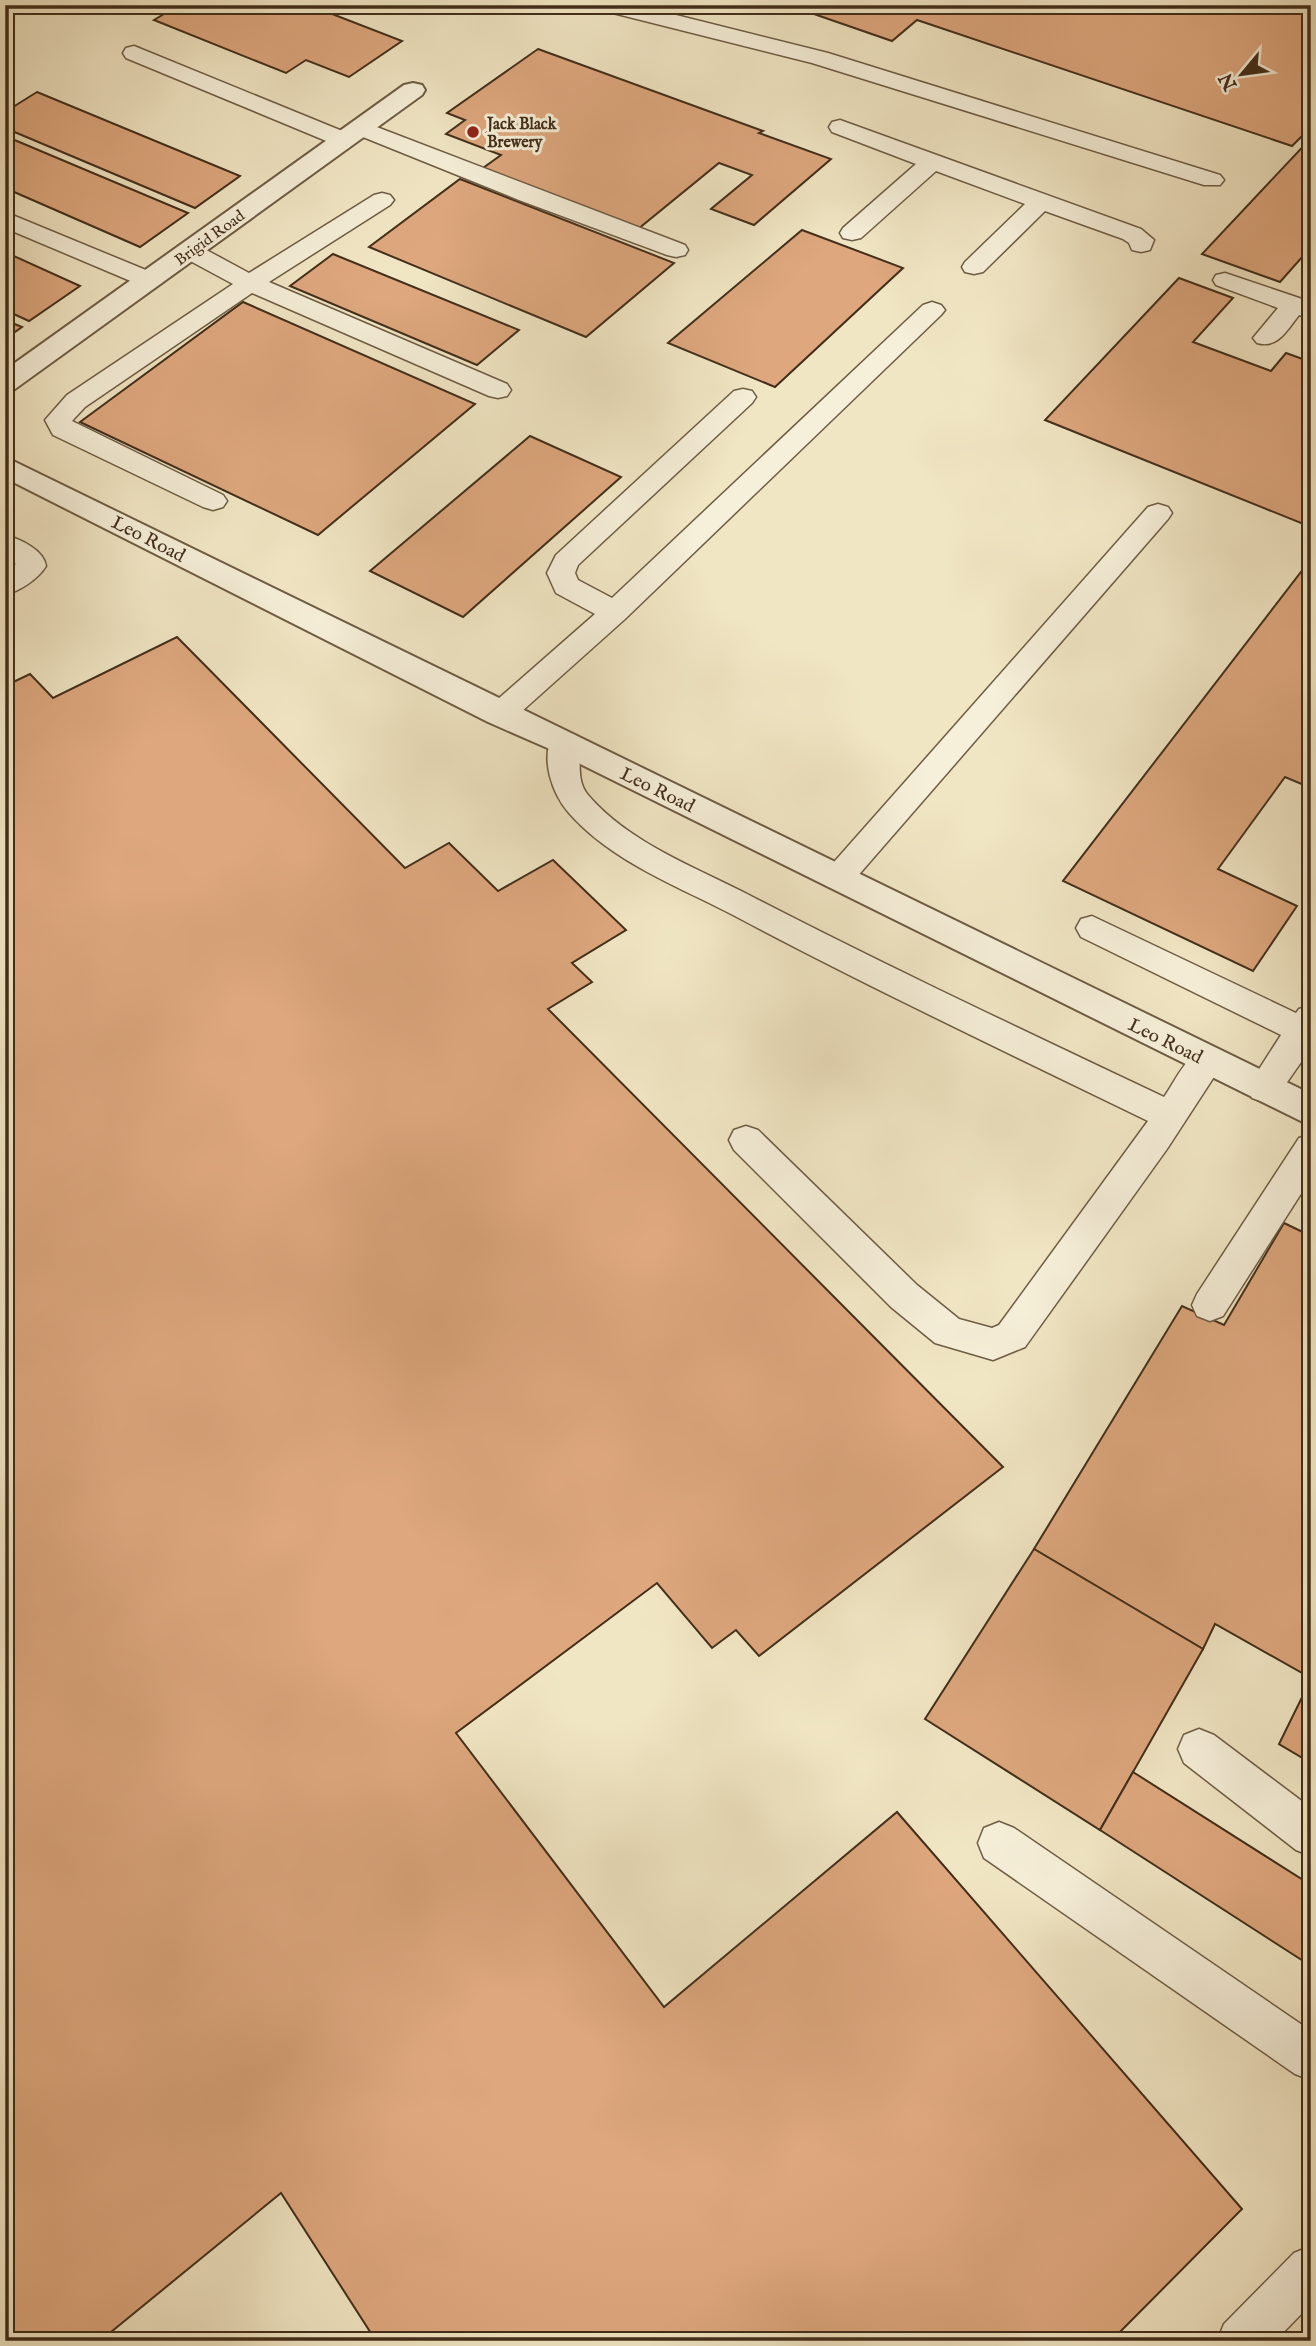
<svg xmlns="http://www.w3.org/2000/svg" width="1316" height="2346" font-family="'IM FELL English',serif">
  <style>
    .building { fill: #dea77e; stroke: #422e1a; stroke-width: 2 }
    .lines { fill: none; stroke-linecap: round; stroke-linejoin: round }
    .service-casing { stroke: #6e5c44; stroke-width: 3 }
    .minor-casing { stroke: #6e5c44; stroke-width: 4 }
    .service { fill: #f6efd9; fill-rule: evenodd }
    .minor { fill: #f6efd9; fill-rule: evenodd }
    .poi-dot { fill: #8f2418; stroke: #f6efd9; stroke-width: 2.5 }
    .labels { text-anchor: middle; stroke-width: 6; stroke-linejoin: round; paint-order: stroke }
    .far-poi-label { font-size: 16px; font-weight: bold; fill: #422e1a; stroke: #f6efd9; text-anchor: start }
    .far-street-label { font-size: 16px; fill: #422e1a; stroke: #f6efd9 }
    .street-label { font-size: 19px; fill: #422e1a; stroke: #f6efd9 }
  </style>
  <rect width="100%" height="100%" fill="#f1e6c4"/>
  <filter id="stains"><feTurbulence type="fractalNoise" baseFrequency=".00286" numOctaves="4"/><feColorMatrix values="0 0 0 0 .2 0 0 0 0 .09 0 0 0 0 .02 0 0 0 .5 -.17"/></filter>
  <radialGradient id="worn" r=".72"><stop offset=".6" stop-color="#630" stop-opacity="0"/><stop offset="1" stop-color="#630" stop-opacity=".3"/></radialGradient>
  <g class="building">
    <path d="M179,5H309L402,41L349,77L306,60L286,73L154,20Z"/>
    <path d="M788,5H1311V127L1292,146L917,20L892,41Z"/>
    <path d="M538,49L763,131L759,133L831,159L754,225L711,209L752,175L719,163L638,229L483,168L501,155L446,134L465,120L447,113Z"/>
    <path d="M37,92L240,176L195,208L5,128V112Z"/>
    <path d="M5,136L188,213L140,247L5,188Z"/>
    <path d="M1311,138V247L1280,282L1202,254Z"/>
    <path d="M460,179L674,263L586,337L369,247Z"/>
    <path d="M802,230L903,268L775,387L668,343Z"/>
    <path d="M5,252L80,286L29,321L5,310Z"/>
    <path d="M333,254L519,330L477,365L290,286Z"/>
    <path d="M1179,278L1233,298L1193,342L1271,371L1286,353L1311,362V527L1045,420Z"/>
    <path d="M243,302L475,404L318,535L80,422Z"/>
    <path d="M5,320L22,327L5,339Z"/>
    <path d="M530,436L621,477L463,617L370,571Z"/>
    <path d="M1311,559V788L1285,777L1218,869L1297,906L1253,971L1063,881Z"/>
    <path d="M177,637L405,868L449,843L498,891L553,860L626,930L572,963L592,982L548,1009L1003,1467L759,1656L736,1630L712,1648L657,1583L456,1733L664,2007L897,1812L1242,2209L1111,2341H376L281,2193L100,2341H5V686L30,674L53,698Z"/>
    <path d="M1284,1223L1311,1236V1678L1215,1624L1203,1649L1034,1549L1182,1306L1224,1325Z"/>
    <path d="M1034,1549L1203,1649L1100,1830L925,1719Z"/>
    <path d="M1311,1679V1763L1279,1744Z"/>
    <path d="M1133,1772L1311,1885V1966L1100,1830Z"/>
  </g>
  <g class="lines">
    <defs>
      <g id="service">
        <path d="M598,5H636L828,53L1220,175L1224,180L1220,185H1204L812,63L601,10Z"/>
        <path d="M134,46L352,135L356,140L352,145H336L126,58L123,53L126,48Z"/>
        <path d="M840,120L1141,229L1154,240L1150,250L1141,252L1132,250L1129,243L1123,239L1045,211L983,272L974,274L965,272L962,267L965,262L1025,204L936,171L861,238L852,240L843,238L840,233L843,228L916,164L832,132L829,127L832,122Z"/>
        <path d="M361,121L685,245L688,250L685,255L676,257L667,255L519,200L353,133L350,128L353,123Z"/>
        <path d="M382,193L390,195L394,200L390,205L269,282L507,384L511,390L507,396L498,398L489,396L252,293L85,407L72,421L223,495L227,501L223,507L213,510L203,507L53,435L45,420L67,395L233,284L181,256L178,251L181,246L190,244L199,246L249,273L374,195Z"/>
        <path d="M5,212L158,275L161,280L158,285L149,287L140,285L5,228Z"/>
        <path d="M1225,273L1311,302V318L1299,315C1287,330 1278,349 1257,343L1253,338L1278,308L1216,285L1213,280L1216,275Z"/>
        <path d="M932,302L941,305L945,310L941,315L625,619L511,721L500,724L489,721L485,714L489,707L595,614L556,593L547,573L556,555L734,391L743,389L752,391L756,397L752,403L578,565L575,573L578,580L612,598L923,305Z"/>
        <path d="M1158,504L1168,507L1172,513L1168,519L849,886L838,890L827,886L822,878L827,870L1148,507Z"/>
        <path d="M5,535C20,539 44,550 46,566C38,579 20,591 5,595V572L16,564L5,557Z"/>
        <path d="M564,731L575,735C585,753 573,777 588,795C629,843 695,867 749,895C886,966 1025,1031 1164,1097C1179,1076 1191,1041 1220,1051L1225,1060L1167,1149L1025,1347L993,1360L935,1343L891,1307L734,1150L729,1140L734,1130L746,1126L758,1130L917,1285L959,1319L992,1328L999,1325L1148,1121C1010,1054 871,988 735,916C678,886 612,862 569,813C552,794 540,758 553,735Z"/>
        <path d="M1092,916L1296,1013L1299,1009L1311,1005V1048L1276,1098L1264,1102L1252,1098L1247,1088L1281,1035L1081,937L1076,928L1081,919Z"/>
        <path d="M1311,1134V1178L1223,1316L1210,1321L1197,1316L1192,1305L1197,1294L1299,1138Z"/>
        <path d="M1199,1729L1214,1735L1311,1808V1856L1296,1850L1184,1763L1178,1749L1184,1735Z"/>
        <path d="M999,1822L1014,1828L1311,2031V2080L1295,2074L984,1858L978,1843L984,1828Z"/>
        <path d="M1311,2246V2304L1275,2341H1217L1224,2324L1294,2253Z"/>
      </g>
      <g id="minor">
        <path d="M413,83L422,85L425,90L422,95L15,389L5,392V370L404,85Z"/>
        <path d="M5,457L1311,1094V1126L552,750L488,722L5,478Z"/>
      </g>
    </defs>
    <use href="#service" class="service-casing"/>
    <use href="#minor" class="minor-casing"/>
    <use href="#service" class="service"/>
    <use href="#minor" class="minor"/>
  </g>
  <circle class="poi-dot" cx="473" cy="132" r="7"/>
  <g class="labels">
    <g class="far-poi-label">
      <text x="487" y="129">Jack Black<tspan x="487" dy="18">Brewery</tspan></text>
    </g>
    <g class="far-street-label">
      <text transform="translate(209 237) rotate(-36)" y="6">Brigid Road</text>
    </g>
    <g class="street-label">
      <text transform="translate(149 538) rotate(27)" y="7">Leo Road</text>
      <text transform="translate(658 789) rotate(26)" y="7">Leo Road</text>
      <text transform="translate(1166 1040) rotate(26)" y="7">Leo Road</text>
    </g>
  </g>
  <rect width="1316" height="2346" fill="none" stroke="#f1e6c4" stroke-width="28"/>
  <rect x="7" y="7" width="1302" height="2332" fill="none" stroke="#422e1a" stroke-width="3.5"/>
  <rect x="14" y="14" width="1288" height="2318" fill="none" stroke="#422e1a" stroke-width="2"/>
  <g transform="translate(1242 74) rotate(241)" stroke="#f6efd9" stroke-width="5" paint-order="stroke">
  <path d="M0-5L12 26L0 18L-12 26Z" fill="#422e1a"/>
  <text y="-10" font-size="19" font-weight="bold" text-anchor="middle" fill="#422e1a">N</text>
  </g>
  <rect width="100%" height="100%" filter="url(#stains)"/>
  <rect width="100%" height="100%" fill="url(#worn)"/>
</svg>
